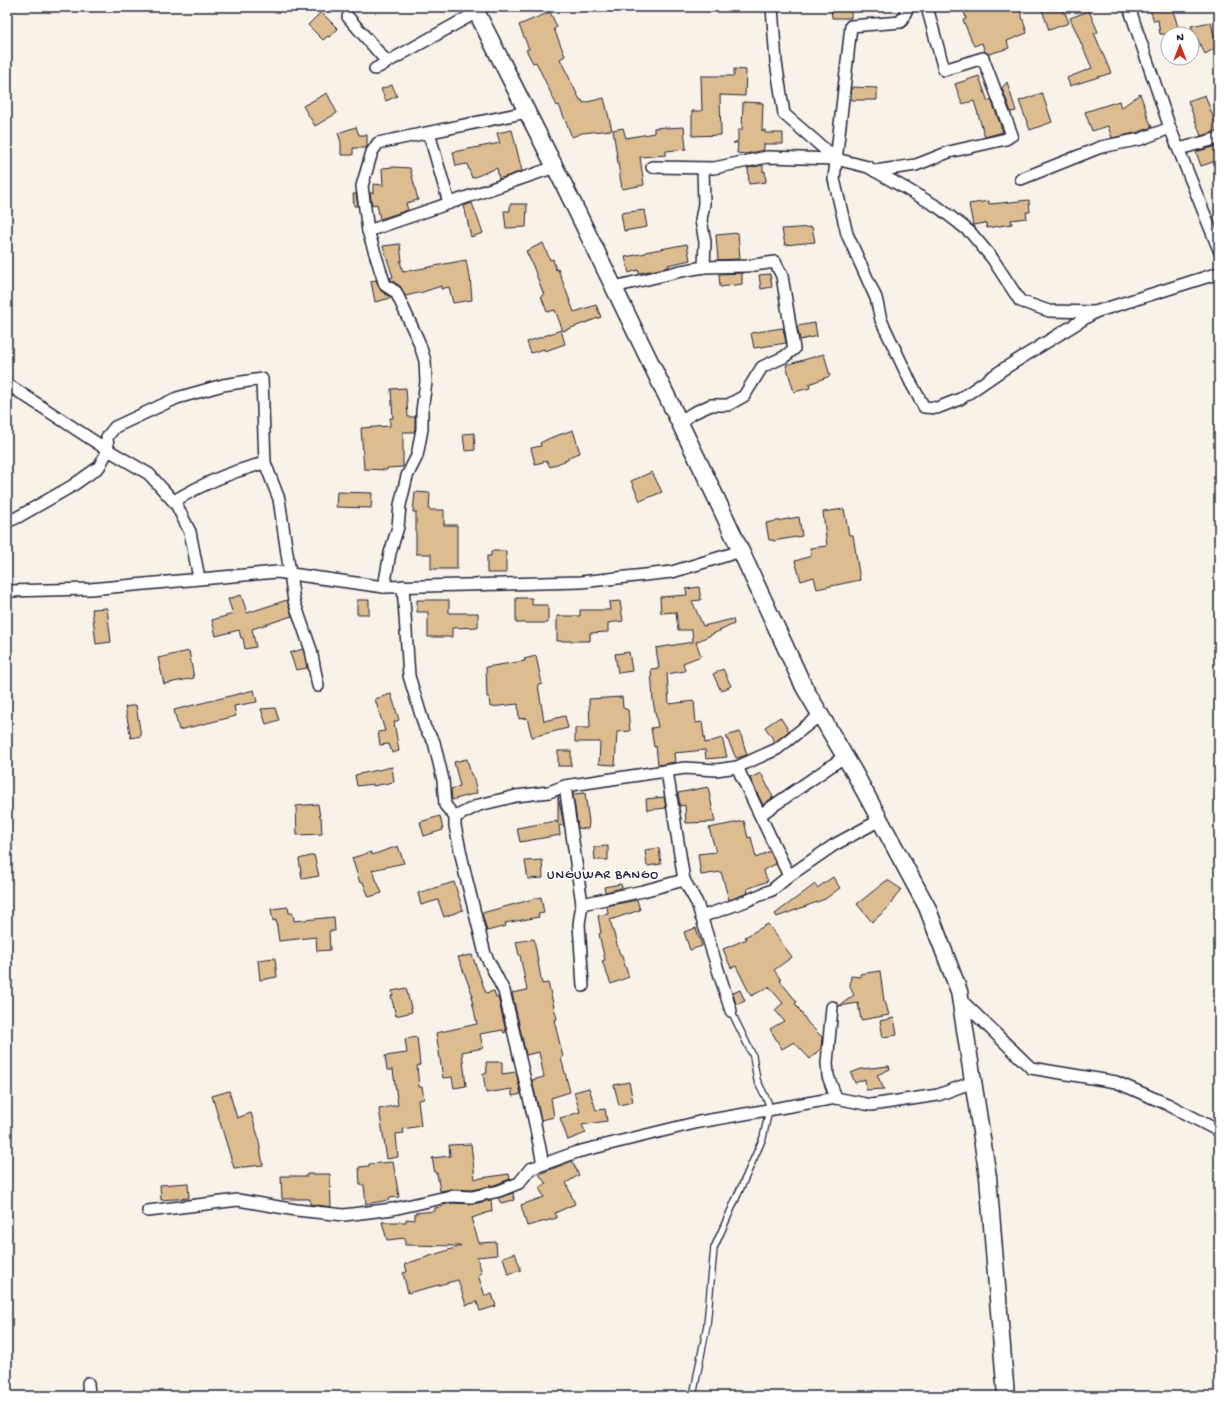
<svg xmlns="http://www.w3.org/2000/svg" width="1226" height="1403" font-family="'Gochi Hand',sans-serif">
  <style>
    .building { fill: #ddbd90; stroke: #22223b }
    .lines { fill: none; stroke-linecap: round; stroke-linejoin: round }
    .lane-casing { stroke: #22223b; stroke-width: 8 }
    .street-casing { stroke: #22223b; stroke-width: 14 }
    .secondary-casing { stroke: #22223b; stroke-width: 19 }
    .lane { stroke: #fff; stroke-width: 5.5 }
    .street { stroke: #fff; stroke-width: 11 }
    .secondary { stroke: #fff; stroke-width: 16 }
    .labels { text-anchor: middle; stroke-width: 3.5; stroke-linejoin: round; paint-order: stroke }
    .quarter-label { font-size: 13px; letter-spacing: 1px; fill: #22223b; stroke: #fff }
  </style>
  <rect width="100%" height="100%" fill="#f8f2e9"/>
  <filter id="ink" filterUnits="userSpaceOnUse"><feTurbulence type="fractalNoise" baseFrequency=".025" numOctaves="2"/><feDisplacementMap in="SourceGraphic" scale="8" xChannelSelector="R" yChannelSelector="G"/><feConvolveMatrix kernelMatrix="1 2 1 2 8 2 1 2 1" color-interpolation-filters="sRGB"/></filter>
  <g filter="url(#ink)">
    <g class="building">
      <path d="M831,7H851V18H832Z"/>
      <path d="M963,7H1014V11L1020,10L1027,33L1007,41L1009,48L989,54L985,52L982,43L974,46L963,20L966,19Z"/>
      <path d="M1041,7H1061L1063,13H1065L1069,23L1049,30Z"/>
      <path d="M1149,7H1172L1180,34H1160L1158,20L1154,21Z"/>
      <path d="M1089,11L1098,32L1094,33L1111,73L1070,86L1067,78L1092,68L1070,18Z"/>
      <path d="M321,12L338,29L329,37L328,36L323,40L308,25Z"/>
      <path d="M550,12L557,27L554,29L565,56L560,59L580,100H582L583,103L604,98L612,130L582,133L572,137L559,105L557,106L536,62L533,63L526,50L529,49L519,25Z"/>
      <path d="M1211,22L1214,36L1219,46L1205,54L1191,26Z"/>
      <path d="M734,69L746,70L745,96L720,95L721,135L692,136V111H702L701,76H734Z"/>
      <path d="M979,76L988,102L991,99L1003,132L985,137L974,101L962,104L955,84Z"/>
      <path d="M1007,82L1016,111L1011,112L1002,88Z"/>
      <path d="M392,85L397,96L386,101L381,89Z"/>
      <path d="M852,87L877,88V100H851Z"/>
      <path d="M327,93L337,113L315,126L303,106Z"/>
      <path d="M1042,93L1052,122L1030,130L1019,101Z"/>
      <path d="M1140,94L1147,113H1146L1152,127L1139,132L1112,138L1108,126L1092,131L1085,112L1119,101L1121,108Z"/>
      <path d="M1205,95L1215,122L1219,121V131L1201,136L1188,101Z"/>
      <path d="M743,102L763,103L762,131L765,130V133H783V144H764V150L746,154L737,153L738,143H733L738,141V130H742Z"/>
      <path d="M356,127L359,135H367V146L366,148H353V155H341V142L338,133Z"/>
      <path d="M666,127V128L684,127L686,149L666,151V155L640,157L644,185L622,189L613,130L623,128L626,138L654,133V128Z"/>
      <path d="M512,130L522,171L499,179L497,168L472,178L467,164L456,166L453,152L500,143L497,133Z"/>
      <path d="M1219,145V160L1201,166L1196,152Z"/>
      <path d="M763,165V172L765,171L766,182L749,184L748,168Z"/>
      <path d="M394,167L410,168L418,200L406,203L408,210L380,219L377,204L372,205L370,193H373V184L383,185L382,168Z"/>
      <path d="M353,194H356L358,206H354Z"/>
      <path d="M1029,200L1030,212H1026L1027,218L1011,220L1012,224L987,228L986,223L973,225L969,204L989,201V204L1001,203Z"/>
      <path d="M472,203L483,233L471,237L464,206Z"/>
      <path d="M510,204H527L526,227L506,228L504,211H510Z"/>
      <path d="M644,210L647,227L624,231L621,213Z"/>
      <path d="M812,227L815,242L785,245L782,229Z"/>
      <path d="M738,233L740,259L718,260L716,235Z"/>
      <path d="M543,243L550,260L553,259L556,270L558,269L574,312L596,305L601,317L563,331L555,310L547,312L541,296L544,295L533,266L526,251Z"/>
      <path d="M400,244L402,261H400L403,272L466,260L469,276H470L472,300L453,303L449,287L441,289V286L423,292L405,296L400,286L391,280L390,278L393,277L383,246Z"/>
      <path d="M687,244L690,260L668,265L669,267L660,269L639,273L638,270L629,273L625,257L646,253L645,252Z"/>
      <path d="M742,273V284L720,287L719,274Z"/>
      <path d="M770,274L772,287L761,289L759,275Z"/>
      <path d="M376,280L381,291L391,298L375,302L371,281Z"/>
      <path d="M815,323L817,336L800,340L797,326Z"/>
      <path d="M782,328H783L786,343L754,348L751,333Z"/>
      <path d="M561,330L565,344L545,351L544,349L531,353L527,342Z"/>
      <path d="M824,354L830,376L809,384L810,388L794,392L786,365Z"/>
      <path d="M406,388L408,417H415V428L414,432H403V467L387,468V470L364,469L361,428L390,426V418H393L391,389Z"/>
      <path d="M573,430L580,453L568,457L569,459L550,467L547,461L535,464L531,448L541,446L540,443L550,438Z"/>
      <path d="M474,433L475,450L465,451L463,434Z"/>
      <path d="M652,472L662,492L640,501L631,481Z"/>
      <path d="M337,492L372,493L371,508L336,507Z"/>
      <path d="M415,492L430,493L429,510H444V525H457V569H431V554H416V512H413Z"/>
      <path d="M844,509L849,535H853L860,580L817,589L814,577L801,581L795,561L811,556L810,548L827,546L823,512Z"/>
      <path d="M799,517L802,536L773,541V540H769L766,523Z"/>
      <path d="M491,551H506V573H487V556H491Z"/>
      <path d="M699,587L701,600L692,601L703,626L733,619L734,624L696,642L701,656L683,663L685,671L667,674L669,704L694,701L696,723L702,722L705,743L722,738L727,757L706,759L705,750L674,753L675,762L658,765L656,746L654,747L651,728L658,727L653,701L651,669L659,668L656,648L693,642L692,630H678L676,612L661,613L660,597L687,595L686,589Z"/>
      <path d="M241,595L247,613L287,600L292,616L252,629L256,647L245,649L243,638H241L239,630L216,636L212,620L233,614L228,599Z"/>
      <path d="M516,598H532V605H548V623H516Z"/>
      <rect x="357" y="600" width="12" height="14"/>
      <path d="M417,600H449V613H478V627L452,628V637H428V612H417Z"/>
      <path d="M620,601L623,621L608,623V632L590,633V641H557V616H580V610H610L609,602Z"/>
      <path d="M107,608L111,642L96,644L92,609Z"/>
      <path d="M303,649L307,668L296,670L290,653Z"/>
      <path d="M189,651L194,678L164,684L158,658Z"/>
      <path d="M629,652L632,671L618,673L615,654Z"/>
      <path d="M536,656L542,684L538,685L544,721L565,716L568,728L532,737L527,718L519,719L518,704L490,707L489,697H487L486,667L525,661L524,659Z"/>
      <path d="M723,669L731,686L721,691L713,674Z"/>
      <path d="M254,690L257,702L234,706L236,716L179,730L174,710Z"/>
      <path d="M391,694L399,720L394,722L399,751L392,753L389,744L380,745L378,732L385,731L375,699Z"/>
      <path d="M622,697L623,708L628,710L630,731L617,732L615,765L599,764L600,742H575V728H590L589,699Z"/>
      <path d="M136,705L141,736L131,738L125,707Z"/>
      <path d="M275,708L279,720L266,724L261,709Z"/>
      <path d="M780,717L789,731L775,742L765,727Z"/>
      <path d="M740,732L747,755L736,758L726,736Z"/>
      <rect x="558" y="751" width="13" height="15"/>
      <path d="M467,759L471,775H473L477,793L452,800L451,789L460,786L454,762Z"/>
      <path d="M392,767L394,782L373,786V784L357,786L355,775Z"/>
      <path d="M761,773L773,797L763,805L750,778Z"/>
      <path d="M708,787L715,822L686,823L685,805L680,806L678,793Z"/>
      <path d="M585,793L589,822L588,829L578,828L573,794Z"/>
      <path d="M558,796L564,826L559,825L560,835L520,842L517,828L556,821L557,823H558Z"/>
      <path d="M664,797L666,808L647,810L646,799Z"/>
      <path d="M318,804L320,817H321L322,834L297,835L296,806Z"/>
      <path d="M440,816L443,830L424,836L420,822Z"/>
      <path d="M744,821L748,838L751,837L756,858L770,851L776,864L763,870L768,881L747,889L748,893L729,900L721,872L701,875L698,854L716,852L709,828Z"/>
      <path d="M398,846L404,863L372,870L382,893L369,897L363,882L360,883L352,858L371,852L372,855Z"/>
      <path d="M608,846V860H595L594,847Z"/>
      <path d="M659,848L661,864L647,866L645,850Z"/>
      <path d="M314,855L319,876L302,879L299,859Z"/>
      <path d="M542,860L543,878L528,879L525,861Z"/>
      <path d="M833,877L840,888L825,899L777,917L775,914L815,884L817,888Z"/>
      <path d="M886,881H889L901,889L887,909L872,922L857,904Z"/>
      <path d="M454,882L463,910L444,917L438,900L421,905L418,893Z"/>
      <path d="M621,884L622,888L605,892L604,887Z"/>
      <path d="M541,897L544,913L538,914L539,917L505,923L506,926L487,931L482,913Z"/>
      <path d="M637,900L640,910L610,920L620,955L621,954L629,977L611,984L602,961L605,960L599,934L601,933L598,916L608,914L607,906Z"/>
      <path d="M288,907L289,913H293L294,921L334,917L335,931H329L330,950L317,951L316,937L279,941L276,920L273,921L271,909Z"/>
      <path d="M768,924L792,957L774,970L781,980L780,981L797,1002L795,1003L808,1023L822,1037L821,1048L810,1059L794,1042L782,1049L770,1029L784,1021L775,1010L783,1003L769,987L751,996L736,966L731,968L723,949L747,939L745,937Z"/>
      <path d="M696,928L702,946L690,950L684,932Z"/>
      <path d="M534,939L542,984L548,983L557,1019L554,1020L563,1057L561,1058L570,1092L551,1098L554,1117L541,1120L532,1080L544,1077L539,1052L526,1055L512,993L527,990L520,955H519L516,942Z"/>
      <path d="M472,955L486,993L494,991L496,997H498L506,1032L504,1033L503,1030L480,1034L483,1048L462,1052L466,1086L454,1088L452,1077L443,1078L436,1033L477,1024L471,996H473L458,957Z"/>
      <path d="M275,958L277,977L260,980L258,960Z"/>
      <path d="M880,971L884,1001H885L889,1015L861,1020L858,1003L839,1006L854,995L850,987L851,976L861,977L860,974Z"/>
      <path d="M406,988L412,1012L396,1016L391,996L393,995L392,991Z"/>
      <path d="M740,990L745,1001L736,1005L733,993Z"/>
      <path d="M894,1018L897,1035L883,1037L880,1021Z"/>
      <path d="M417,1037L420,1065L417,1066L419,1087H422L424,1099L418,1100L421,1126L403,1129L404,1133L396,1134L398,1157L387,1159L379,1109L398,1105L393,1070H387L385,1056L407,1053L405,1039Z"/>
      <path d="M486,1062H502V1074L516,1072L521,1094L512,1096V1089L486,1093L483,1074L487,1073Z"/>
      <path d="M889,1066L890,1069L877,1075L884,1089L866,1090L865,1079L855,1083L851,1073L861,1069Z"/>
      <path d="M629,1082L633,1102L619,1105L614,1085Z"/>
      <path d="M589,1088L596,1110L605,1109L607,1121L582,1125L586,1133L568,1140L560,1118L580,1112L574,1092Z"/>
      <path d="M229,1091L237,1118L251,1113L258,1136L263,1165L234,1168L212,1096Z"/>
      <path d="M471,1144L475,1179L509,1174L510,1179L497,1184L491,1186L490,1184V1186L471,1190L451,1189L440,1191L437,1173H435L432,1158L450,1156L449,1145Z"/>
      <path d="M572,1161L579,1175L566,1183L575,1204L555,1213L557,1218L527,1226L521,1205L544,1197L539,1188L546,1184L539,1174Z"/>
      <path d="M393,1162L399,1197L389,1198V1200L366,1204L364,1185H360L359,1167L369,1166V1164Z"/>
      <path d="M307,1174H330L331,1207L310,1204V1199H282L281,1176H307Z"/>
      <path d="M188,1183L189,1198L161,1200L160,1185Z"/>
      <path d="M513,1193L514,1200L501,1203L498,1198Z"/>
      <path d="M491,1200L492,1211L472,1218L474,1224H473L479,1243L496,1242L497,1255L477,1257L482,1273L478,1275L485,1296L492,1294L496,1306L480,1311L477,1302L466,1305L458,1280L408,1293L403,1273L407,1272L405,1264L461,1246L405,1245V1238L387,1240L382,1222H406V1219L415,1220V1213L435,1211V1208L442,1207V1205L452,1203L473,1204Z"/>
      <path d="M515,1253L521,1270L508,1274L503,1257Z"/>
    </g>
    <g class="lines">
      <defs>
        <path id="lane" d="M693,1396L707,1325L714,1248L763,1138L769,1110L768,1102L757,1080L753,1056L731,1011"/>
        <g id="street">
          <path d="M772,7L776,62L784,114L836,159L868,167L938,207L960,224L971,233L992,258L1020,301L1049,311L1095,312L1219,273"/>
          <path d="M908,7L901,22L851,26L834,179L847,234L876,298L881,320L911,383L924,407L937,408L960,399L1005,368L1095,312"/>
          <path d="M1129,7L1170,128L1219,250"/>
          <path d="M348,17L387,62"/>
          <path d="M375,69L477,12"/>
          <path d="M429,133L449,203"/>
          <path d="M1179,149L1219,138"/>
          <path d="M652,167L714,168L767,157L836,159"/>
          <path d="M875,171L916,165L949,152L1006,139L1012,135L983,58L944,70L927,7"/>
          <path d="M1021,179L1101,147L1141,139L1170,128"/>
          <path d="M368,231L555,167"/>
          <path d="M614,287L681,271L704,267L705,242L701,220L704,204L703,168"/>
          <path d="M7,384L103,447L149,474L176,504L190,532L199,578"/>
          <path d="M679,422L693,413L711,405H728L744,396L762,367L784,357L794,349L782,276L775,262L747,266L704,267"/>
          <path d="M174,501C202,484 232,471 265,463"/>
          <path d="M7,522L18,517L72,486L99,467L108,450L107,437L115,427L177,398L223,385L262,379L265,463L279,499L294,601L311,650L318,686"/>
          <path d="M403,586L409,676L425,728L434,742L443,780L445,805L455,817"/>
          <path d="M384,587L390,553L398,527L400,505L407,476L417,456L422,429V411L426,382L425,361L419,342L396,292L385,285L368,231L362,186L372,152L378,143L527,112"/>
          <path d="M7,591L90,589L277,572L384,587L581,582L672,572L741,551"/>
          <path d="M737,767L789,876"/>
          <path d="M667,771L684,880"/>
          <path d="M760,815L844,757"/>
          <path d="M582,904L565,786L685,768L716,770L737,767L777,749L820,715"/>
          <path d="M701,917L746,901L772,890L789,876L834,845L880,820"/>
          <path d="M583,986L579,924L582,904L643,891L684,880L697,903L731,1011"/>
          <path d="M961,1000L1031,1068L1116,1082L1167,1104L1219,1131"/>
          <path d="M832,1007L827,1063L828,1076L836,1098"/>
          <path d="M543,1164L534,1119L504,991L485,954L465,873L455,826V817L479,805L516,796L549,792L565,786"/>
          <path d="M148,1211L238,1200L296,1210L344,1215L393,1209L451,1196L472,1197L499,1191L519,1183L530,1169L577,1152L699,1122L836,1098L871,1105L938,1095L973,1082"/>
          <path d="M88,1383L89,1396"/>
        </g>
        <path id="secondary" d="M474,7L565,187L711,487L804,687L854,772L927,907L959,991L988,1177L1006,1396"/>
      </defs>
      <use href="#lane" class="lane-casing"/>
      <use href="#street" class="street-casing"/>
      <use href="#secondary" class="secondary-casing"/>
      <use href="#lane" class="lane"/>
      <use href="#street" class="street"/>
      <use href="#secondary" class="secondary"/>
    </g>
  </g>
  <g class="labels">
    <g class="quarter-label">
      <text x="603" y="878">UNGUWAR BANGO</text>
    </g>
  </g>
  <rect width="1226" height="1403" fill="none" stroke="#fff" stroke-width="24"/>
  <rect x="12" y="12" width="1202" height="1379" fill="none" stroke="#22223b" stroke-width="1.5" filter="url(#ink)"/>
  <g transform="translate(1180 46)"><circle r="19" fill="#ffffff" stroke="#a7a7b1"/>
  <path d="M0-3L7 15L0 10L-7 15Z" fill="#c8321e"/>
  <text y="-6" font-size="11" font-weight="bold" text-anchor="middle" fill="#22223b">N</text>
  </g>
</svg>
